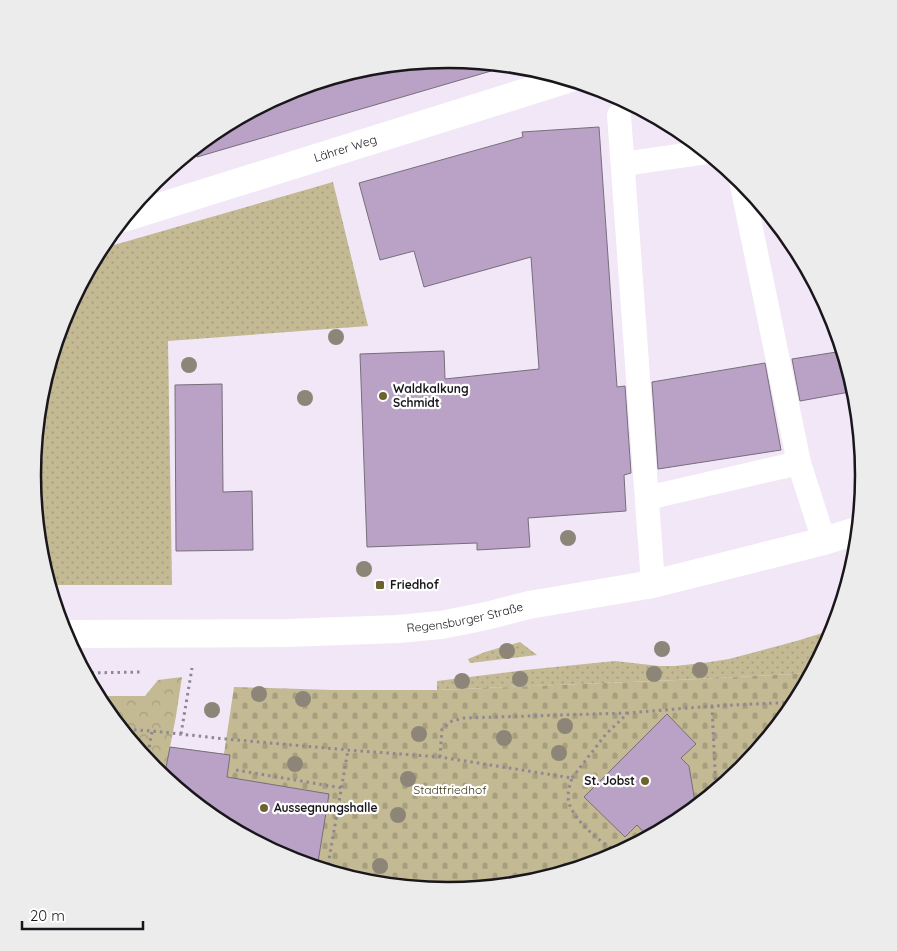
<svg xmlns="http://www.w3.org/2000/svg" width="897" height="951" font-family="Quicksand,sans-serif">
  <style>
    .grass { fill: url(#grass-dots) }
    .cemetery { fill: url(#cemetery-stones) }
    .park { fill: url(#park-crowns) }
    .building { fill: #b9a2c6; stroke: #776e7b }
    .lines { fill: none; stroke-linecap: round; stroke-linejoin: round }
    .path { stroke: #8f8892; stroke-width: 3; stroke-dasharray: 2.5 4; stroke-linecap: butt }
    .service { stroke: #fff; stroke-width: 24 }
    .minor { stroke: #fff; stroke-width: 28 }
    .secondary { stroke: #fff; stroke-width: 28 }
    .tree { fill: #8d8578 }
    .poi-dot { fill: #6e622f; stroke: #fff; stroke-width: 2 }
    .labels { text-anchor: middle; stroke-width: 4.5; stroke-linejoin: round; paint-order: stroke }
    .street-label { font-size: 12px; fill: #1a171c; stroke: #fff }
    .poi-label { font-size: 12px; font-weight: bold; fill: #1a171c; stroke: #fff; text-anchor: start }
    .park-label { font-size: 12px; fill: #3c3411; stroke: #fff }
    .rim { fill: none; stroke: #1a171c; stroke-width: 2.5 }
  </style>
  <defs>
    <pattern id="grass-dots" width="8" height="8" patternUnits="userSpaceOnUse" patternTransform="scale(1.25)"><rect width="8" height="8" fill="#c3b993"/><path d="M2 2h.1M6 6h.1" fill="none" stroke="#a79e7e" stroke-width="1.8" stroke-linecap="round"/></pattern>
    <pattern id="cemetery-stones" width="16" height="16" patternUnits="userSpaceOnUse" patternTransform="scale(1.25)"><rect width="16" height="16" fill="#c3b993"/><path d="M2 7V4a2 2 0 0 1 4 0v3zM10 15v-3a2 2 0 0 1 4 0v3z" fill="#a79e7e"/></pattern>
    <pattern id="park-crowns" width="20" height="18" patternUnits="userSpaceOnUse" patternTransform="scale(1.25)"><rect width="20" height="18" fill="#c3b993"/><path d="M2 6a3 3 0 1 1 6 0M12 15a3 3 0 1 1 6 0" fill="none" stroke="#a79e7e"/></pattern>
  </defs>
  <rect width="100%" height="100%" fill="#f1e7f6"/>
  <g class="grass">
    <path d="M333,182L368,326L168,341L172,585H49L40,556L33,476L41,394L64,316L100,249Z"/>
    <path d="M835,629L833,635L812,673L701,679L437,690V681L525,670L615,661L659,666H675L703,663L729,659L800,640Z"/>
    <path d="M520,642L537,655L470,663L468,659L485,652Z"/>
  </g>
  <path class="cemetery" d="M812,673L794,707L742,770L679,822L607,860L529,884L448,891L367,883L289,860L217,821L164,778L170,747L224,754L234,687L332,690H437L701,679Z"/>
  <path class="park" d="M182,677L176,716L164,778L154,769L102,706L97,696H145L158,680Z"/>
  <g class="building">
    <path d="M449,60L489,64L491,71L197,157L194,149L218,129L290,91L368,67Z"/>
    <path d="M599,127L617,387L625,386L631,473L624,475L626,511L528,518L530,547L477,550V543L367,547L360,354L444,351L445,379L539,369L531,257L424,287L414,251L380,260L359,183L523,137L522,132Z"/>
    <path d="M843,351L855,391L800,401L792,359Z"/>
    <path d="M765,363L781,450L658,469L652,382Z"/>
    <path d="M222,384L223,492L252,491L253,550L176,551L175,385Z"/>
    <path d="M667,714L696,744L681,758L689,766L696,808L679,822L649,838L637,825L625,837L584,797Z"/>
    <path d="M170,747L230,755L227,777L329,794L317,868L289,860L217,821L166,780L164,778Z"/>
  </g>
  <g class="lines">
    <g class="path">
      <path d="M85,673L141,672"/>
      <path d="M712,706L716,792"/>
      <path d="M121,729L152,731L226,739L348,750L440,757L572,778C570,784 568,791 568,797C569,818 603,845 620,853"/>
      <path d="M181,734L192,668"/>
      <path d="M440,757L442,729L452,721L464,718L627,713"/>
      <path d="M147,760L152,731"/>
      <path d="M236,770L342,788"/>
      <path d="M572,778L606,734L628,713L712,706L797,702"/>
      <path d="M327,871L348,750"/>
    </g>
    <g class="service">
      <path d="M619,115L653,584"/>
      <path d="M623,164L707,152"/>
      <path d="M741,180L799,463L824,541"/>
      <path d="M647,498L799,463"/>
    </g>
    <path class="minor" id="s1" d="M124,218L568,79"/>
    <path class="secondary" id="s2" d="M64,634L287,633L398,629L441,625L486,616L529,605L653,584L824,541L859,530"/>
  </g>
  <g class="tree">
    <circle cx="336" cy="337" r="8"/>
    <circle cx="189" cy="365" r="8"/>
    <circle cx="305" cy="398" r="8"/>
    <circle cx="568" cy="538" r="8"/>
    <circle cx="364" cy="569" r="8"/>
    <circle cx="662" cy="649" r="8"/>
    <circle cx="507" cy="651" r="8"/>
    <circle cx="700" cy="670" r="8"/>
    <circle cx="654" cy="674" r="8"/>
    <circle cx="520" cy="679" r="8"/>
    <circle cx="462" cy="681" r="8"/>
    <circle cx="259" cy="694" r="8"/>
    <circle cx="303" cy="699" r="8"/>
    <circle cx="212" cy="710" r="8"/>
    <circle cx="565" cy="726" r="8"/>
    <circle cx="419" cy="734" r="8"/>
    <circle cx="504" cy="738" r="8"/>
    <circle cx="559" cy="753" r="8"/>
    <circle cx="295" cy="764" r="8"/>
    <circle cx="408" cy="779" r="8"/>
    <circle cx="398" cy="815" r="8"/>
    <circle cx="380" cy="866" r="8"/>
  </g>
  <g class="poi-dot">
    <circle cx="383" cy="396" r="5"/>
    <rect x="375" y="580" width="10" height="10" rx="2.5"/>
    <circle cx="645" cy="781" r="5"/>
    <circle cx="264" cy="808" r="5"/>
  </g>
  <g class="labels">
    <g class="street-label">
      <text dy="4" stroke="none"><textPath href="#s1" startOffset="232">Lährer Weg</textPath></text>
      <text dy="4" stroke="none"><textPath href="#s2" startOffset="402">Regensburger Straße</textPath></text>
    </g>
    <g class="poi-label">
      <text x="393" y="393">Waldkalkung<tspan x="393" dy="14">Schmidt</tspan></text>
      <text x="390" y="589">Friedhof</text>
      <text x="635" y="785" text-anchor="end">St. Jobst</text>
      <text x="274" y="812">Aussegnungshalle</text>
    </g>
    <g class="park-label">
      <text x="450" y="794">Stadtfriedhof</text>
    </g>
  </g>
  <path d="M0 0H897V951H0ZM41 475a407 407 0 1 1 814 0a407 407 0 1 1-814 0Z" fill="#edeced" fill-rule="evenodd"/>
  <path class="rim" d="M41 475a407 407 0 1 1 814 0a407 407 0 1 1-814 0Z"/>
  <path d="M22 921v8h121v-8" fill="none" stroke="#1a171c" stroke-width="2.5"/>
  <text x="30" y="921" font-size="15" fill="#1a171c" stroke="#ffffff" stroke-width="4" paint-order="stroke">20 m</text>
</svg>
